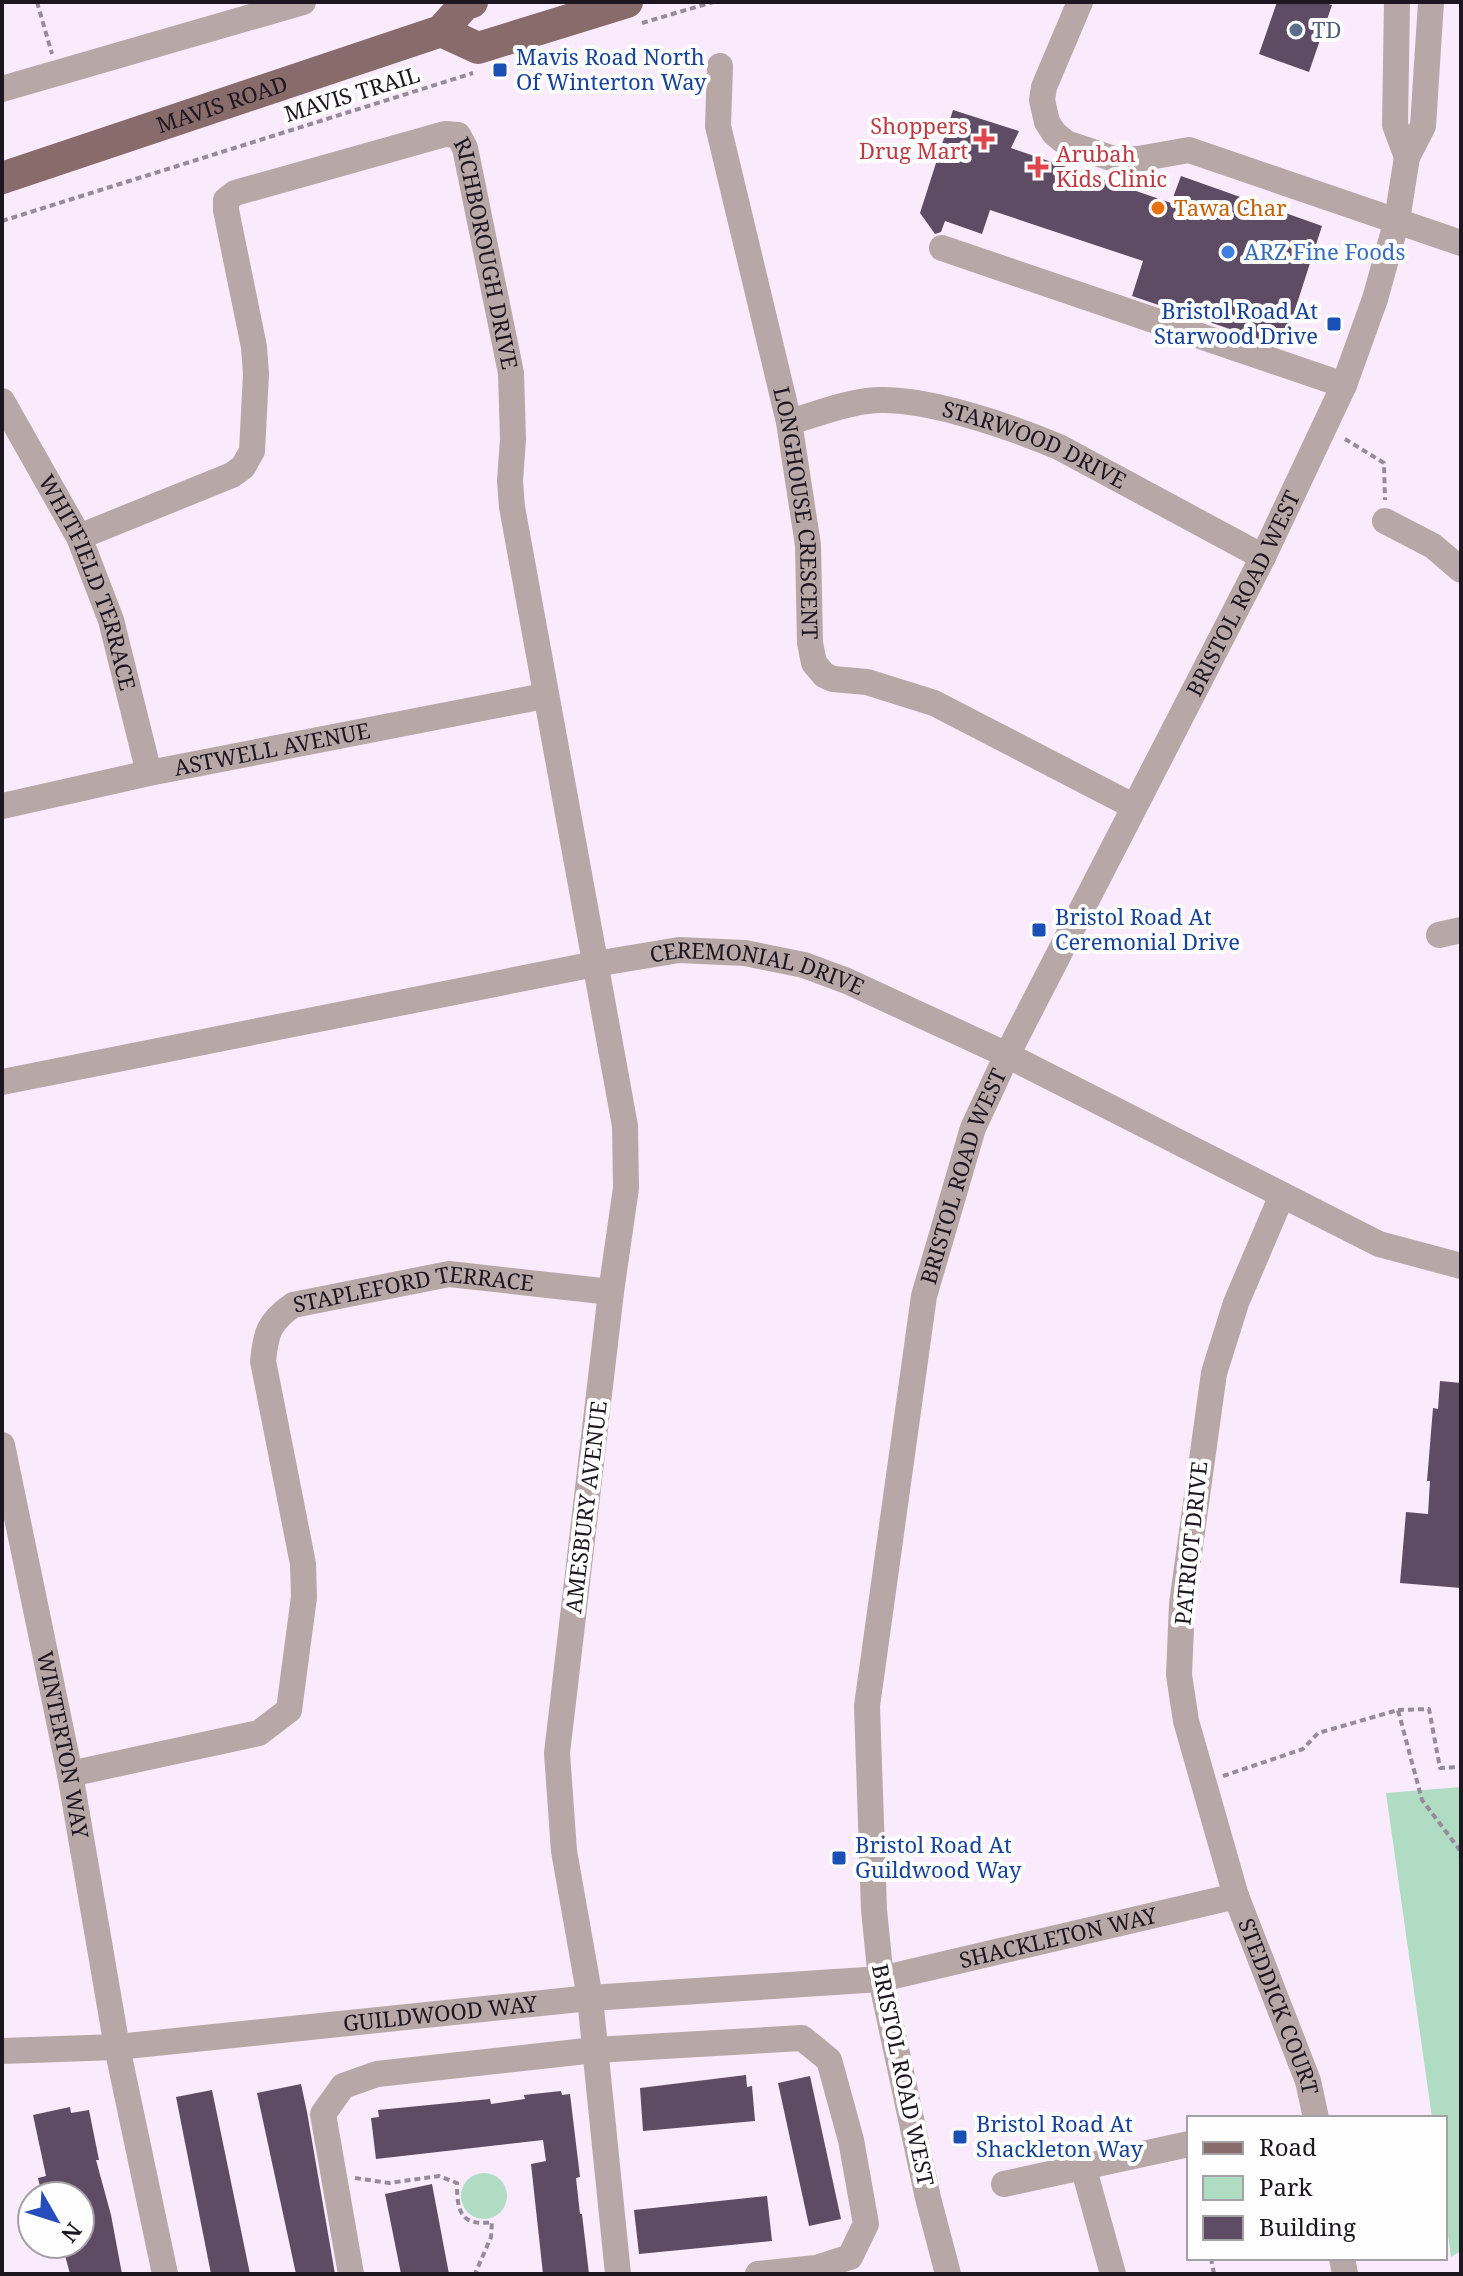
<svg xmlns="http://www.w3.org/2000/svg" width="1463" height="2276" font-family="'Noto Serif',serif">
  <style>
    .green { fill: #b1dcc4 }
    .building { fill: #5e4c64 }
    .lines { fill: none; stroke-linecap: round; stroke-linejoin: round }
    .path { stroke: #968b99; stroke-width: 4; stroke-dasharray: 6 4; stroke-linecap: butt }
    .minor { stroke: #b8a7a7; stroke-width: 26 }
    .major { stroke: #886b6b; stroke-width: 32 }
    .service-dot { fill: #5c6f8a; stroke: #fefefe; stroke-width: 3 }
    .transit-dot { fill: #1a4fb4; stroke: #fefefe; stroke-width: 3 }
    .health-dot { fill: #e0444e; stroke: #fefefe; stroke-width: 3 }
    .food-dot { fill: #e8710a; stroke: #fefefe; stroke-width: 3 }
    .shop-dot { fill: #3f7fe0; stroke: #fefefe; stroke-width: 3 }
    .labels { text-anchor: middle; stroke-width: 8; stroke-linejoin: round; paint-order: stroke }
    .service-label { font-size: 22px; fill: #4e5e75; stroke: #fefefe; text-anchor: start }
    .transit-label { font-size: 22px; fill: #164399; stroke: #fefefe; text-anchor: start }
    .street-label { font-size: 22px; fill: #1d1620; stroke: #fefefe }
    .health-label { font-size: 22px; fill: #be3a42; stroke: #fefefe; text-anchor: end }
    .food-label { font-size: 22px; fill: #c56008; stroke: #fefefe; text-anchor: start }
    .shop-label { font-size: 22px; fill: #366cbe; stroke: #fefefe; text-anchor: start }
  </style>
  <rect width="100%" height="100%" fill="#f9ebfc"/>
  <g class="green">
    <path d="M1461,1787V2251L1451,2257L1445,2213V2118H1432L1386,1793Z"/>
    <circle cx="484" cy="2196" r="23"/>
  </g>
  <g class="building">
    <path d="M1277,2H1322L1332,5L1309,72L1259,54Z"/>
    <path d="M953,110L1019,131L1011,148L1171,203L1181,176L1322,226L1283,347L1132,296L1143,261L990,210L982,234L945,221L941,232L935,234L920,213Z"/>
    <path d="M1440,1381L1461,1383V1588L1400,1583L1406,1512L1428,1514L1430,1481H1427L1433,1408L1438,1409Z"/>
    <path d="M746,2075L747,2087L752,2086L755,2121L643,2131L640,2088Z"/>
    <path d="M810,2076L841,2219L809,2226L778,2083Z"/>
    <path d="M301,2084L307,2112L335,2274H296L257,2093Z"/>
    <path d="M212,2090L250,2274H211L176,2097Z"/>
    <path d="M561,2091L562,2095L570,2094L580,2177L576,2178L580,2214H582L589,2274H543L531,2164L546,2161L543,2140L376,2159L371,2118L379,2117L378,2110L490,2099L491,2104L525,2099L524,2095Z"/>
    <path d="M70,2107L71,2113L89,2110L99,2160H96L111,2215L122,2274H70L62,2244H80V2196H42L38,2178L46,2176L33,2115Z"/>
    <path d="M432,2184L449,2274H401L385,2194Z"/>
    <path d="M767,2196L772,2241L639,2254L634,2210Z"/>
  </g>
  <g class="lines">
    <g class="path">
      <path d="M37,2L52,54"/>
      <path d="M642,23L713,2"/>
      <path d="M2,221L473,73"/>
      <path d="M1345,439L1384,463L1385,500"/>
      <path d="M1398,1710L1429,1709L1440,1768L1461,1767"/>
      <path d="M1223,1776L1303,1749L1318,1733L1398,1710L1422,1800L1459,1849L1461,1857"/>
      <path d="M355,2178L389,2183L439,2176L457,2183C457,2210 460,2227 492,2222L491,2237L475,2274"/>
      <path d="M1211,2258L1214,2274"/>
    </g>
    <g class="minor">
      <path d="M1080,2L1044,87L1042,100L1047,122L1054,133L1066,143L1114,159H1138L1189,150L1461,243"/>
      <path d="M1397,2L1395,125L1407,157"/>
      <path id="s1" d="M720,66L718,126L789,422L808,545L810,643L814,663L824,675L833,679L867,682L934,703L1133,806"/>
      <path d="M2,89L303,2"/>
      <path d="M942,248L1344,385"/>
      <path id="s2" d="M2,401L79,537L111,620L149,773"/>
      <path id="s3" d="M789,422C815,415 841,404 867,401C919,394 1011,427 1059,447L1263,557"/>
      <path d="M1385,521L1433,546L1461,570"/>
      <path id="s4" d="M79,537L232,475L243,467L252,451L256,374L254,347L226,210V200L235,193L445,134L458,135L465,148L511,373L513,439L510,481L512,507L625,1126L626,1188L611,1292L557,1753L564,1851L590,1998L618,2274"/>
      <path id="s5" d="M2,806L149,773L544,696"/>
      <path d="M1439,935L1461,930"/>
      <path id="s6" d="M2,1082L595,964L679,950L745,953L804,965L847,981L1007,1055L1379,1244L1461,1266"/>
      <path id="s7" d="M1282,1195L1236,1303L1214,1373L1182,1604L1179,1675L1186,1721L1236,1896L1308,2081L1316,2118"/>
      <path id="s8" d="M2,1445L70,1774L117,2047L165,2274"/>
      <path id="s9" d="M70,1774L259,1733L289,1710L304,1597L303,1564L263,1361C266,1332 269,1322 293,1305L449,1274L611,1292"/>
      <path id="s10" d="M2,2051L117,2047L590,1998L881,1979L1236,1896"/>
      <path d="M1083,2166L1113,2274"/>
      <path d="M1004,2184L1189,2144"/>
      <path d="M1342,2258L1345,2274"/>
      <path d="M351,2274L323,2114L343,2086L377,2074L595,2050L802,2038L829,2060L851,2140L866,2224L850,2257L816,2268L758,2274"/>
      <path id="s11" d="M948,2274L928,2198L881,1979L874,1910L867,1706L924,1296L973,1128L1007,1055L1263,557L1344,385L1375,299L1397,220L1407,157L1423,126L1431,2"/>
    </g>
    <g class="major">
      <path d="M441,31L478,48L627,2"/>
      <path id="s12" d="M2,178L441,31L465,4L472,2"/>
    </g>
  </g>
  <circle class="service-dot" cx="1296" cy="30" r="8"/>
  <g class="transit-dot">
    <rect x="492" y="62" width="16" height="16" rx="4"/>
    <rect x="1326" y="316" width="16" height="16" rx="4"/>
    <rect x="1031" y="922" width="16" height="16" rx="4"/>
    <rect x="831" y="1850" width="16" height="16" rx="4"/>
    <rect x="952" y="2129" width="16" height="16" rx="4"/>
  </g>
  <g class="health-dot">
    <path d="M980 127h8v8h8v8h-8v8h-8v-8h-8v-8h8z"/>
    <path d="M1034 155h8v8h8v8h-8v8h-8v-8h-8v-8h8z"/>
  </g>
  <circle class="food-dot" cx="1158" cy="208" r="8"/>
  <circle class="shop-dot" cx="1228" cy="252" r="8"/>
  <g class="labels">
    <g class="service-label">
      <text x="1312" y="38">TD</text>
    </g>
    <g class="transit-label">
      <text x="516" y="65">Mavis Road North<tspan x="516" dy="25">Of Winterton Way</tspan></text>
      <text x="1318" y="319" text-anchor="end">Bristol Road At<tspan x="1318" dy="25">Starwood Drive</tspan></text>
      <text x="1055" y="925">Bristol Road At<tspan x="1055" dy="25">Ceremonial Drive</tspan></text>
      <text x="855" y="1853">Bristol Road At<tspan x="855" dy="25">Guildwood Way</tspan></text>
      <text x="976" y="2132">Bristol Road At<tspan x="976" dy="25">Shackleton Way</tspan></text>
    </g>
    <g class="street-label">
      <text transform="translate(352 94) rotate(-17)" y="8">MAVIS TRAIL</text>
      <text dy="8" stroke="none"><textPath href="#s12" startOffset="232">MAVIS ROAD</textPath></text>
      <text dy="8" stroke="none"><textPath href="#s4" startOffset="816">RICHBOROUGH DRIVE</textPath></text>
      <text dy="8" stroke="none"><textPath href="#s3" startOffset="256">STARWOOD DRIVE</textPath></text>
      <text dy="8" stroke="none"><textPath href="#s1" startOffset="456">LONGHOUSE CRESCENT</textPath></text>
      <text dy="8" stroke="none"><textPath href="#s2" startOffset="202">WHITFIELD TERRACE</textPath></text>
      <text dy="8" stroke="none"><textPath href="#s11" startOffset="1764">BRISTOL ROAD WEST</textPath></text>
      <text dy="8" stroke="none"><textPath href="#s5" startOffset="276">ASTWELL AVENUE</textPath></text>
      <text dy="8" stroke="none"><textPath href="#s6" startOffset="770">CEREMONIAL DRIVE</textPath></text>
      <text dy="8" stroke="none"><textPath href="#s11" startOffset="1116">BRISTOL ROAD WEST</textPath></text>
      <text dy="8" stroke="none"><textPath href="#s9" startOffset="774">STAPLEFORD TERRACE</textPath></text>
      <text transform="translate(586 1507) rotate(-83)" y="8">AMESBURY AVENUE</text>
      <text transform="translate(1191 1543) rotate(-84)" y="8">PATRIOT DRIVE</text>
      <text dy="8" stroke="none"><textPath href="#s8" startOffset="306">WINTERTON WAY</textPath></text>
      <text dy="8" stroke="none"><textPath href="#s10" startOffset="1064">SHACKLETON WAY</textPath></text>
      <text dy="8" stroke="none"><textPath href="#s7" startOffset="842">STEDDICK COURT</textPath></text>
      <text dy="8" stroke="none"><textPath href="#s10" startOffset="440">GUILDWOOD WAY</textPath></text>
      <text transform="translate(903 2075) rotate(78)" y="8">BRISTOL ROAD WEST</text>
    </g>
    <g class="health-label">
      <text x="968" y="134">Shoppers<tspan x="968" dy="25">Drug Mart</tspan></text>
      <text x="1056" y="162" text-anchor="start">Arubah<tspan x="1056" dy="25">Kids Clinic</tspan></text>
    </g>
    <g class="food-label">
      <text x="1174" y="216">Tawa Char</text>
    </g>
    <g class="shop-label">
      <text x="1244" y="260">ARZ Fine Foods</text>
    </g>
  </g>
  <rect width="1463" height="2276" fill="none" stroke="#1d1620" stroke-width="8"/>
  <rect x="1187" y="2116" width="260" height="144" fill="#fefefe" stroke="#a4a1a5" stroke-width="2"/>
  <rect x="1203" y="2142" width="40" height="12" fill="#886b6b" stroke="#a4a1a5" stroke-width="2"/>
  <text x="1259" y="2156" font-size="24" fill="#1d1620">Road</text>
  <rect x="1203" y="2176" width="40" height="24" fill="#b1dcc4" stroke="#a4a1a5" stroke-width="2"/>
  <text x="1259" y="2196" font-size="24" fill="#1d1620">Park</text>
  <rect x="1203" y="2216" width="40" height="24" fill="#5e4c64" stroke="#a4a1a5" stroke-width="2"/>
  <text x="1259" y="2236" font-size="24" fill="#1d1620">Building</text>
  <g transform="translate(56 2220) rotate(129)"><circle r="38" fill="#fefefe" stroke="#a4a1a5" stroke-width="2"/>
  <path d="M0-6L14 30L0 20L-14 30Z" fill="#254ebc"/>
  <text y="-12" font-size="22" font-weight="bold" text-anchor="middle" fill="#1d1620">N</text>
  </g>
</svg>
